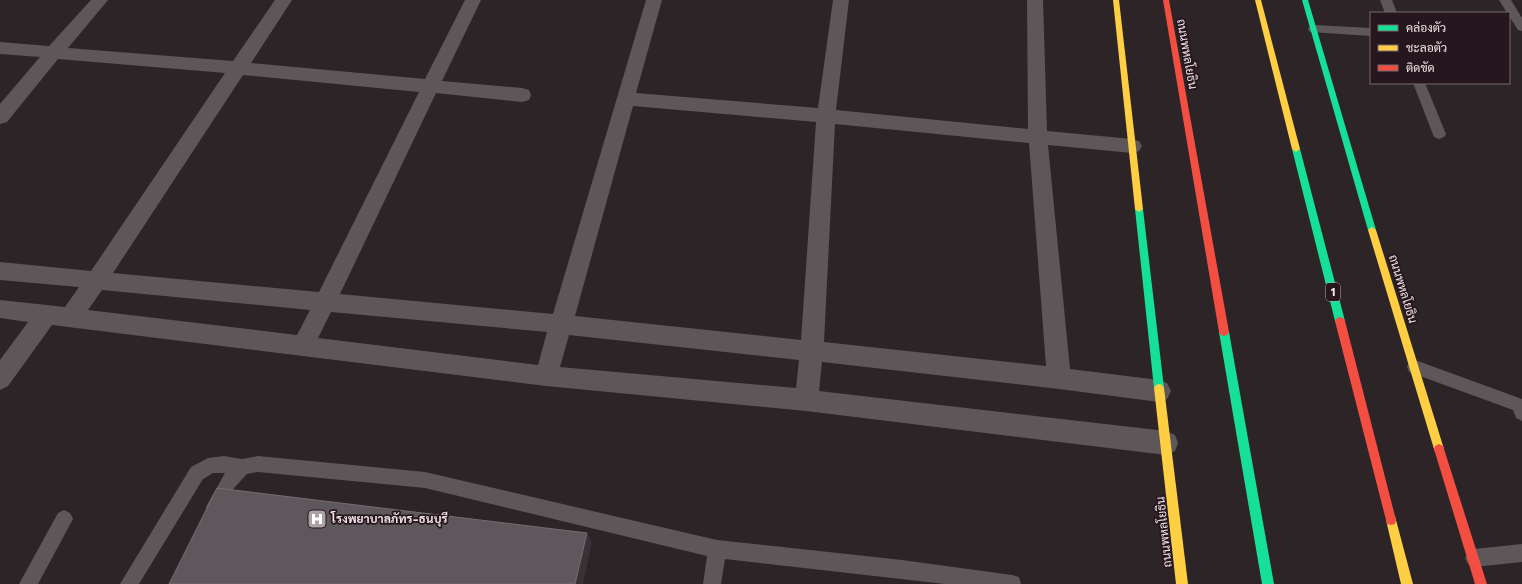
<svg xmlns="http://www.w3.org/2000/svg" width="1522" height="584" font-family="'Work Sans',Sarabun,sans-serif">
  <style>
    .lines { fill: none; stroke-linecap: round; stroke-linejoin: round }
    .lane { fill: #5d5759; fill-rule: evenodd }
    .street { fill: #5d5759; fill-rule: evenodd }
    .fast { fill: #16e098; fill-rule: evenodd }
    .slow { fill: #ffcf43; fill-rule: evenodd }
    .jam { fill: #f24e42; fill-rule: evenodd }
    .shaded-wall { fill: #383135 }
    .building { fill: #5e575b; stroke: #756d72 }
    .labels { text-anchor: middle; stroke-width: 3.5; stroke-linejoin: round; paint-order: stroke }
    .shield { fill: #26161d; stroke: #b4a7ac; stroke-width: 1 }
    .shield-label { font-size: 11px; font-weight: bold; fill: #f1e5ea }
    .street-label { font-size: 12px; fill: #f1e5ea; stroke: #26161d }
    .poi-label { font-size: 12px; font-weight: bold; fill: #f1e5ea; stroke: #26161d; text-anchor: start }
  </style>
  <rect width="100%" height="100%" fill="#2d2428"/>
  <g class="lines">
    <g class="lane">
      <path d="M1380,0H1392L1397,13H1385Z"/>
      <path d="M1499,0H1511L1522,18V31L1518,30L1509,16V13H1507Z"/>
      <path d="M1314,25L1371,28V36L1310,32L1308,29L1310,26Z"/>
      <path d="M1413,83H1425L1446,134L1444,137L1439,139L1434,137Z"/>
      <path d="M1415,360L1522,399V421L1516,418L1513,410L1409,372L1407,367L1409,362Z"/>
      <path d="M224,456L242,459L258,456L425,472L717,540L902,560L1012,575L1019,577L1021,584H945L725,559L721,584H703L707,556L425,488L258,472L247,474L234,488L221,513L215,516L209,513L206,507L225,473H213L203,479L139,584H120L191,467L208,458Z"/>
      <path d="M64,510L70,513L73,519L38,584H19L58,513Z"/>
      <path d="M1522,544V562L1474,567L1468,564L1465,558L1468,552L1474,549Z"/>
    </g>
    <path class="street" d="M91,0H108L68,48L233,61L275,0H292L251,63L425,79L465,0H481L442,81L522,88L529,90L531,95L529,100L522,102L436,93L340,294L553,314L646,0H662L636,93L818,108L833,0H849L836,110L1028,129L1027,0H1043L1047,131L1132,139L1139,141L1142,146L1139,151L1132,153L1048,145L1070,369L1159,380L1167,383L1171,391L1167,399L1159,402L1059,389L822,362L819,391L1166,431L1175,435L1178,443L1175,451L1166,455L806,411L546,386L52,325L8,386L0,390V360L28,322L0,318V300L65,307L79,287L0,280V262L91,271L225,73L58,59L7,122L0,124V104L40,57L0,54V42L49,46ZM243,75L419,92L319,292L113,273ZM633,106L816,122L801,340L575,316ZM835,124L1029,143L1046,366L824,342ZM102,290L310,310L297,335L88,310ZM331,312L547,332L538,365L318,338ZM569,335L799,360L796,388L560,367Z"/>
    <g class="fast">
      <path d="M1302,0H1308L1376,230L1372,233L1368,230Z"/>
      <path d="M1296,146L1300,149L1345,321L1343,324L1340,325L1337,324L1335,321L1292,149Z"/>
      <path d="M1139,206L1143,209L1164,388L1162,391L1159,392L1156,391L1154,388L1135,209Z"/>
      <path d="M1224,328L1227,329L1229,332L1274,584H1262L1219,332L1221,329Z"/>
    </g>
    <g class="slow">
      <path d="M1113,0H1119L1143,209L1139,212L1135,209Z"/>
      <path d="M1255,0H1261L1300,149L1296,152L1292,149Z"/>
      <path d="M1372,227L1376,230L1444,449L1443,452L1439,454L1435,452L1434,449L1368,230Z"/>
      <path d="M1159,384L1162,385L1164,388L1188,584H1176L1154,388L1156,385Z"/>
      <path d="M1391,515L1395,516L1396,520L1413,584H1401L1386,520L1387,516Z"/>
    </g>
    <g class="jam">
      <path d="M1163,0H1169L1229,332L1227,335L1224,336L1221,335L1219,332Z"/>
      <path d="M1340,317L1343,318L1345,321L1396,520L1395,524L1391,525L1387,524L1386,520L1335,321L1337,318Z"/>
      <path d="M1439,444L1443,446L1444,449L1487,584H1475L1434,449L1435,446Z"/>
    </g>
  </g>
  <path class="shaded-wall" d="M587,533L592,542L583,584H575Z"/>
  <path class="building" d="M217,488L587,533L575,584H169Z"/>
  <defs>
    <symbol id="hospital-square" viewBox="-11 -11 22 22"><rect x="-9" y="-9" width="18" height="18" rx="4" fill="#aca1a6" stroke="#26161d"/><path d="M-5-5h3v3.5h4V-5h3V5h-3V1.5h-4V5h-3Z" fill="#fff"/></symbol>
  </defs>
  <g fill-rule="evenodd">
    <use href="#hospital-square" x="306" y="508" width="22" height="22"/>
  </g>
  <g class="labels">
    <rect class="shield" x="1326" y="283" width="14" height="18" rx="3"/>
    <g class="shield-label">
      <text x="1333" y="296">1</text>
    </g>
    <g class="street-label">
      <text transform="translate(1187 54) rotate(80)" y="4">ถนนพหลโยธิน</text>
      <text transform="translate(1403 289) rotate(73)" y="4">ถนนพหลโยธิน</text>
      <text transform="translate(1164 532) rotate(-96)" y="4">ถนนพหลโยธิน</text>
    </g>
    <g class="poi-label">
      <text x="331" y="523">โรงพยาบาลภัทร-ธนบุรี</text>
    </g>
  </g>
  <rect x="1370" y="12" width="140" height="72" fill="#26161d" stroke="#77696f"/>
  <rect x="1378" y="25" width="20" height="6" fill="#16e098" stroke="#77696f"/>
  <text x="1406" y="32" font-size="12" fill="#f1e5ea">คล่องตัว</text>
  <rect x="1378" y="45" width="20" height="6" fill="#ffcf43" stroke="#77696f"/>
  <text x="1406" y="52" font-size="12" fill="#f1e5ea">ชะลอตัว</text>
  <rect x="1378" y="65" width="20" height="6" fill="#f24e42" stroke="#77696f"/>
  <text x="1406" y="72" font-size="12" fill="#f1e5ea">ติดขัด</text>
</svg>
